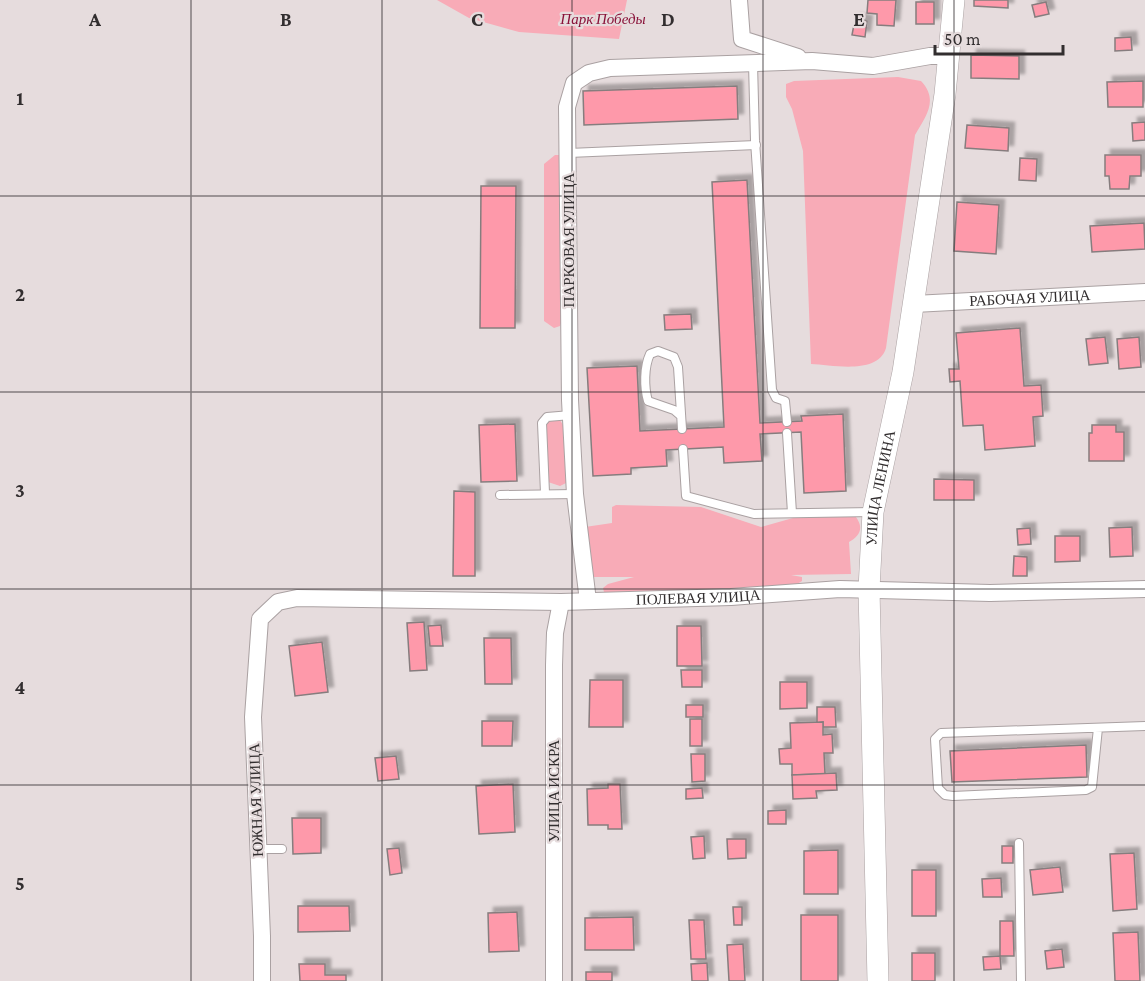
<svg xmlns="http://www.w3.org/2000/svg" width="1145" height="981" font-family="'Crimson Pro',serif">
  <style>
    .green { fill: #f8abb7 }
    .building { fill: #fe99aa; stroke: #867d7e; stroke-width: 1.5; filter: url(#shadow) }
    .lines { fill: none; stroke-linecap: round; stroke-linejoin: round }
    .service-casing { stroke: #aaa1a2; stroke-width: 10 }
    .minor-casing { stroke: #aaa1a2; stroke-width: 18 }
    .tertiary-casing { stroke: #aaa1a2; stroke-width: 22 }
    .service { stroke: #fff; stroke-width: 8 }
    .minor { stroke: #fff; stroke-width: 16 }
    .tertiary { stroke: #fff; stroke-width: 21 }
    .grid { fill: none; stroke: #322e2f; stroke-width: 1.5; stroke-opacity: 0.55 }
    .labels { text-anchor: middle; stroke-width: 4.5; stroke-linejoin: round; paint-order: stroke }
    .park-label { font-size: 15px; font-style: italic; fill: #891239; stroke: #e6dcdd }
    .street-label { font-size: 15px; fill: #322e2f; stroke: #e6dcdd }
    .grid-label { font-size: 20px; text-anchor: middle; font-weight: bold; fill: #322e2f; stroke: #e6dcdd; stroke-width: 4.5; stroke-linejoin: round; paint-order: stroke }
  </style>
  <defs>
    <filter id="shadow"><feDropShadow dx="5.5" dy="-5.5" stdDeviation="1.5" flood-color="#0004"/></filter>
  </defs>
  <rect width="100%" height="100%" fill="#e6dcdd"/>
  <g class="green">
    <path d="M437,0H627L619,39L519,32L469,18Z"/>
    <path d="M898,77L921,81C939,100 926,116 915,135L886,348C878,375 833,365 811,364L803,151L792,109L786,97V84L794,81Z"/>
    <path d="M555,155H562L561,323L560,326L554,328L544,321V164Z"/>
    <path d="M549,420H560L563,425L566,483L560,486L548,482L546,426Z"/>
    <path d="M616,505L701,507L761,527L793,518L844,515L856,517C864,528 860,536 849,542L851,574L791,575L802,577V581L792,587L610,592H604L603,588L608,584L634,577H593L585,527L612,523V507Z"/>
  </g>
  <g class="building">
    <path d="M868,0H896L894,26L877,25V14L867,13Z"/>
    <path d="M974,0H1008V8L974,6Z"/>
    <rect x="916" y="2" width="18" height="22"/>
    <path d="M1046,2L1049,14L1035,17L1032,5Z"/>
    <path d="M855,19L867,21L865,37L852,35Z"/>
    <path d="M1131,37L1132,50L1115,51V38Z"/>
    <path d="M971,55L1019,56V79L971,78Z"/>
    <path d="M1143,81V107H1108L1107,82Z"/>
    <path d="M737,86L738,119L584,125L583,91Z"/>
    <path d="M1145,122V140L1133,141L1132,123Z"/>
    <path d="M967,125L1009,128L1008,151L965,148Z"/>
    <path d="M1105,155H1141V176H1130L1129,189H1110L1109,176H1105Z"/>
    <path d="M1020,158L1037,159L1036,181L1019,180Z"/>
    <path d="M747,180L760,423L802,421L801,416L843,414L846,491L804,493L801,432L760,434L762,461L724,463L723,447L666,450L667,466L631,468V474L593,476L587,368L637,366L640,431L724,427L712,182Z"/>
    <path d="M481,186H516L515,328H480Z"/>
    <path d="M957,202L999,205L996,254L954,251Z"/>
    <path d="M1144,223L1145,249L1092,252L1090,226Z"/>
    <path d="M691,314L692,329L665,330L664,315Z"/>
    <path d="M1020,328L1024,386L1041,385L1043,416L1033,417L1035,446L985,450L983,425L963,426L960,381L950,382L949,369H959L956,333Z"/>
    <path d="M1105,337L1108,363L1089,365L1086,339Z"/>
    <path d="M1139,337L1141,367L1119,369L1117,339Z"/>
    <path d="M515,424L517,481L481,482L479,425Z"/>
    <path d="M1092,425H1116V432H1124V461H1089V433H1092Z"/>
    <path d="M934,479L974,480V500H934Z"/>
    <path d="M454,491L475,492V576H453Z"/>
    <path d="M1132,527L1133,556L1110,557L1109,528Z"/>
    <path d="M1030,528L1031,544L1018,545L1017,529Z"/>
    <path d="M1055,536H1080V561L1055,562Z"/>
    <path d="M1014,556L1027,557V576H1013Z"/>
    <path d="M424,622L427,670L410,671L407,623Z"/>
    <path d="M441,625L443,646H430L428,626Z"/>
    <path d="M677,626H701L702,666H677Z"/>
    <path d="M484,638H511L512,684H485Z"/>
    <path d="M322,642L328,692L295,696L289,646Z"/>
    <path d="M681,670H702V687H682Z"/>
    <path d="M590,680H623V727H589Z"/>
    <path d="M780,682H807V708L780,709Z"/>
    <rect x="686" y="705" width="17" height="12"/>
    <path d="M817,707H835L836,727H823V722L817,723Z"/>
    <rect x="690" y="719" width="12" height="27"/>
    <path d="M482,721H513L512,746H482Z"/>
    <path d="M823,722V735L832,734L833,753H824L825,774L792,775V764H780L779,749L791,748L790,723Z"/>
    <path d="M1086,745L1087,777L952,782L950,751Z"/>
    <path d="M691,754H705V781L692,782Z"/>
    <path d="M396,756L399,779L378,781L375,758Z"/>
    <path d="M836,773L837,790L816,791L817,798L793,799L792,775Z"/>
    <path d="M513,784L515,832L479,834L476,786Z"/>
    <path d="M608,784H620L622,829H608V825H588L587,789L608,788Z"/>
    <path d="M702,788L703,798L686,799V789Z"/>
    <path d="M786,810V824H768V811Z"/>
    <path d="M292,818H321V853L293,854Z"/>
    <path d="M704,836L705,858L693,859L691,837Z"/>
    <path d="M727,839H746V858L728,859Z"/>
    <rect x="1002" y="846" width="11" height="17"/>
    <path d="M399,848L402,873L390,875L387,849Z"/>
    <path d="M838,850V894H804V851Z"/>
    <path d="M1134,853L1137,909L1113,911L1110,854Z"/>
    <path d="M1060,867L1063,892L1033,895L1030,870Z"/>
    <rect x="912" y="870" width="24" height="46"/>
    <path d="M1001,878L1002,897H983L982,879Z"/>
    <path d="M298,906H349L350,931L298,932Z"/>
    <path d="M733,907H742V925H734Z"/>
    <path d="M517,912L519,951L489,952L488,913Z"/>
    <rect x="801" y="915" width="37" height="66"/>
    <path d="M633,917L634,950H585V918Z"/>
    <path d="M689,920H704L706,959H691Z"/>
    <path d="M1000,921H1013L1014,956H1000Z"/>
    <path d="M1138,932L1140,981H1115L1113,933Z"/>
    <path d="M743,944L745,981H729L727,945Z"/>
    <path d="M1062,949L1064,967L1047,969L1045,951Z"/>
    <rect x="912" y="953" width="23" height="28"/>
    <path d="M1000,956L1001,969L984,970L983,957Z"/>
    <path d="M707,963L708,981H692L691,964Z"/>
    <path d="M299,964H325V975H346V981H300Z"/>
    <rect x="586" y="972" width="26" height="9"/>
  </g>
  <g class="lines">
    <defs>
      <g id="service">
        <path d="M753,63L755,141L772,390L776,398L785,401L787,422"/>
        <path d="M569,153L756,145"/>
        <path d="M681,416L674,410L648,401C644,387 644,367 650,354L658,351L674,357L678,367L682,429"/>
        <path d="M787,433L792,513"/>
        <path d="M683,449L686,496L754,514L873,512"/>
        <path d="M545,493L542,423L547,417L571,415"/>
        <path d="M500,495L575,494"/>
        <path d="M1098,728L1092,787L1086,790L953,796L945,795L938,788L935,739L941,733L1145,726"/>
        <path d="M1019,843L1021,981"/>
        <path d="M258,849H282"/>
      </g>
      <g id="minor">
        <path d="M739,0L742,39L798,57"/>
        <path id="s1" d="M914,304L1145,292"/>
        <path d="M588,601L575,494L570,400L567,107L574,83L589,73L610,68L812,61L873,66L930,56H949"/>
        <path id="s2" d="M262,981V936L253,717L260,619L278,602L297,598L561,602L731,597L840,589L990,593L1145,589"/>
        <path d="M554,981V665L555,633L561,602"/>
      </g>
      <g id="tertiary">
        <path id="s3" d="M878,981L869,589L873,512L903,372L945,94L954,0"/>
      </g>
    </defs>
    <use href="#service" class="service-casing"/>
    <use href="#minor" class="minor-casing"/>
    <use href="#tertiary" class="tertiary-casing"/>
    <use href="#service" class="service"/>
    <use href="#minor" class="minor"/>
    <use href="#tertiary" class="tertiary"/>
  </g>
  <path class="grid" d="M191,0V981M382,0V981M572,0V981M763,0V981M954,0V981M0,196H1145M0,392H1145M0,589H1145M0,785H1145"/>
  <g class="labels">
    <g class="park-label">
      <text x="603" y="24">Парк Победы</text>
    </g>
    <g class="street-label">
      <text transform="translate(569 240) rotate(-90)" y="5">ПАРКОВАЯ УЛИЦА</text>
      <text dy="5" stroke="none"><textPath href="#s1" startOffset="116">РАБОЧАЯ УЛИЦА</textPath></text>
      <text dy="5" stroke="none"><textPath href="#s3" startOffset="494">УЛИЦА ЛЕНИНА</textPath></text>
      <text dy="5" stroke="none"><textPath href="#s2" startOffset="808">ПОЛЕВАЯ УЛИЦА</textPath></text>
      <text transform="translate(554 791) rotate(-90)" y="5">УЛИЦА ИСКРА</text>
      <text transform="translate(256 800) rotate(-92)" y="5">ЮЖНАЯ УЛИЦА</text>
    </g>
  </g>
  <g class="grid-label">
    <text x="95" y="26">A</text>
    <text x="286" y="26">B</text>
    <text x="477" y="26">C</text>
    <text x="668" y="26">D</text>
    <text x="859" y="26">E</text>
    <text x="20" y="105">1</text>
    <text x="20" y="301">2</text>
    <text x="20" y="497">3</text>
    <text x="20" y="694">4</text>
    <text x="20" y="890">5</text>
  </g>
  <path d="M935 45v9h128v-9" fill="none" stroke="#322e2f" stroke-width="3"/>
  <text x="944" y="45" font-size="18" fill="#322e2f" stroke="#e6dcdd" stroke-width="4.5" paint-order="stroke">50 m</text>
</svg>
